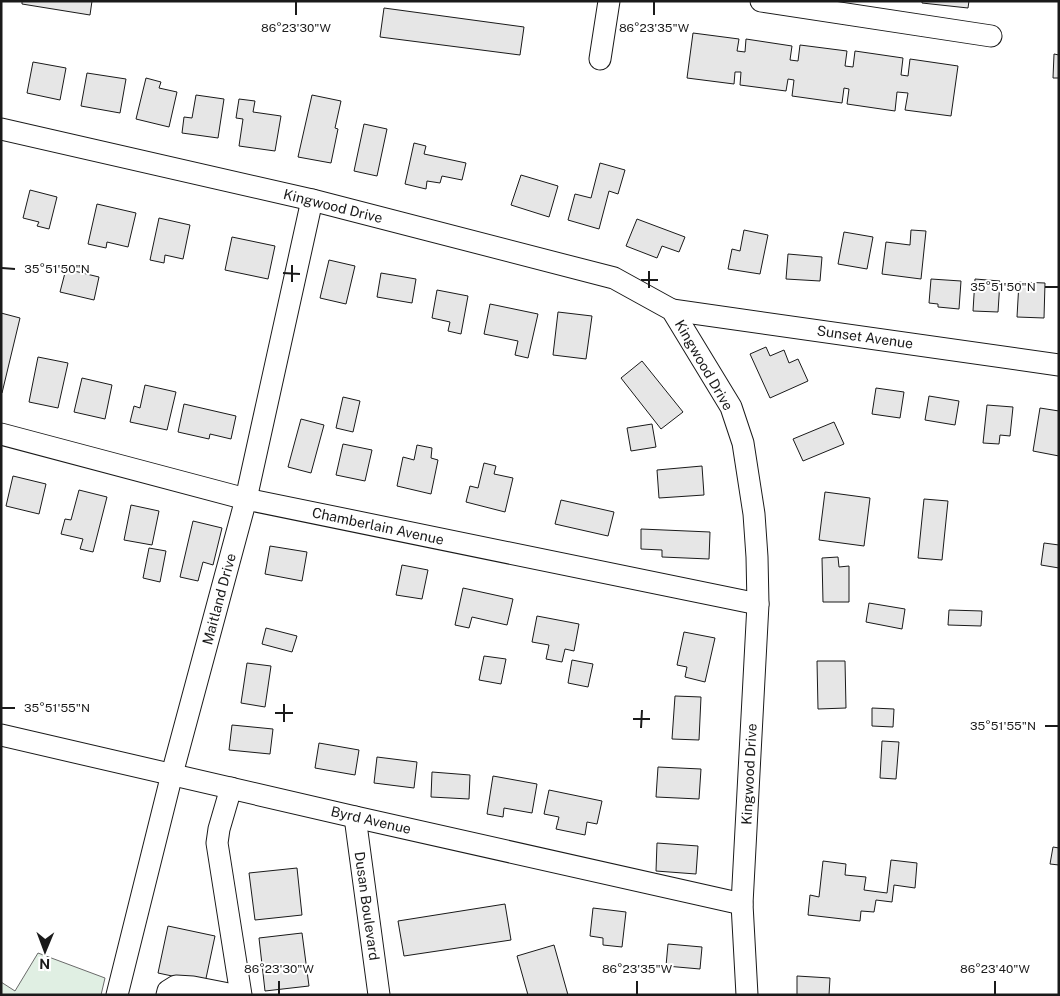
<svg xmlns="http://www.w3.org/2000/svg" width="1060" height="996" font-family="'Public Sans',sans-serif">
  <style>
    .green { fill: #e0efe3; stroke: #6a6a6a }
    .building { fill: #e6e6e6; stroke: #1a1a1a }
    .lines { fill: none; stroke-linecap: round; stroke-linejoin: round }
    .minor-casing { stroke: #1a1a1a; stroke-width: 23 }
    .minor { stroke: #fff; stroke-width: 21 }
    .ticks { fill: none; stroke: #1a1a1a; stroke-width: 2 }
    .labels { text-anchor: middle; stroke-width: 4; stroke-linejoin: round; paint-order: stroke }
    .street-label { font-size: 14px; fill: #1a1a1a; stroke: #fff }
    .ticks-label { font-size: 12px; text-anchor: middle; fill: #1a1a1a; stroke: #fff; stroke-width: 4; stroke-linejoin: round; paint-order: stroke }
  </style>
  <rect width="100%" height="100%" fill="#fff"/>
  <path class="green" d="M38,953L105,978L101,995H1V982L15,991Z"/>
  <g class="building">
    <path d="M22,1H92L90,15L22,4Z"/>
    <path d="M922,1H969L968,8L922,3Z"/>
    <path d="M384,8L524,27L520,55L380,37Z"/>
    <path d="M693,33L739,39L737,51L745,52L746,39L792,46L790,60L798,61L800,45L847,51L845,66L853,67L855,51L903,58L901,75L908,76L910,59L958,66L951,116L905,110L908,93L897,92L895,111L847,104L849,89L844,88L842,103L792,96L794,80L788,79L786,91L740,85L741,72H735L734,84L687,78Z"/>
    <path d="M1054,54L1059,55V78H1053Z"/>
    <path d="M33,62L66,68L60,100L27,93Z"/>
    <path d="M87,73L126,79L120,113L81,106Z"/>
    <path d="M146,78L161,82L159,88L177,92L169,127L136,119Z"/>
    <path d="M196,95L224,99L218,138L182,133L184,117L192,118Z"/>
    <path d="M312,95L341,101L335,128L338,129L331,163L298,157Z"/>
    <path d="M239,99L255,101L253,112L281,116L275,151L239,146L243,119L236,118Z"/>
    <path d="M364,124L387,129L377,176L354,171Z"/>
    <path d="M414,143L426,146L424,154L466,163L462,180L442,176L440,183L427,181L426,189L405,184Z"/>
    <path d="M600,163L625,170L618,194L609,191L599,229L568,220L575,194L591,198Z"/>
    <path d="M521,175L558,186L549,217L511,205Z"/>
    <path d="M30,190L57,197L49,229L37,226L39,222L23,218Z"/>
    <path d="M97,204L136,213L128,247L107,242L106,248L88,244Z"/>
    <path d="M159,218L190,225L183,259L165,255L164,263L150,260Z"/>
    <path d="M637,219L685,237L679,252L662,246L657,258L626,246Z"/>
    <path d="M744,230L768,235L760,274L728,269L732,249L740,251Z"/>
    <path d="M911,230L926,231L921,279L882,274L886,242L910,245Z"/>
    <path d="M844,232L873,237L867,269L838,264Z"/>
    <path d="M232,237L275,246L268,279L225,270Z"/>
    <path d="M788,254L822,257L820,281L786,279Z"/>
    <path d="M329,260L355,266L346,304L320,298Z"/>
    <path d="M66,269L99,277L94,300L60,292Z"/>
    <path d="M381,273L416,279L412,303L377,297Z"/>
    <path d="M931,279L961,281L959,309L938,307V304L929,303Z"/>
    <path d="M975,279L1000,281L998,312L973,311Z"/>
    <path d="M1019,282L1045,283L1044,318L1017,317Z"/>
    <path d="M437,290L468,296L461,334L448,331L450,322L432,318Z"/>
    <path d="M490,304L538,314L528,358L515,355L518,341L484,334Z"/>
    <path d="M558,312L592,316L586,359L553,355Z"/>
    <path d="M1,313L20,318L2,393H1Z"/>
    <path d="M766,347L770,356L784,350L789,363L798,359L808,381L770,398L750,354Z"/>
    <path d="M38,357L68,363L58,408L29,402Z"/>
    <path d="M642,361L683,412L661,429L621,378Z"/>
    <path d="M82,378L112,385L105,419L74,412Z"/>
    <path d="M145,385L176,392L167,430L130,422L134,406L140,408Z"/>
    <path d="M876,388L904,392L900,418L872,414Z"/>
    <path d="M929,396L959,401L955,425L925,420Z"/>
    <path d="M343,397L360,401L353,432L336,428Z"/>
    <path d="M184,404L236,416L231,439L210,434L209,439L178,432Z"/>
    <path d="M987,405L1013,407L1010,436L1000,435L999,444L983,443Z"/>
    <path d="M1040,408L1059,411V456L1033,451Z"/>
    <path d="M301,419L324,425L311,473L288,467Z"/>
    <path d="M834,422L844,444L803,461L793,439Z"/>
    <path d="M652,424L656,447L631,451L627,428Z"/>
    <path d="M343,444L372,450L365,481L336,475Z"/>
    <path d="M417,445L432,448L431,458L438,460L431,494L397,486L403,457L414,460Z"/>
    <path d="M484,463L496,466L494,474L513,478L505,512L466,502L470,486L478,488Z"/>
    <path d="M702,466L704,495L659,498L657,470Z"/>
    <path d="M13,476L46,484L39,514L6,506Z"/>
    <path d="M79,490L107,497L93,552L80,549L83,539L61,534L65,519L71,520Z"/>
    <path d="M825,492L870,498L864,546L819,540Z"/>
    <path d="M924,499L948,501L942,560L918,558Z"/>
    <path d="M561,500L614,512L608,536L555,524Z"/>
    <path d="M131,505L159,511L152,545L124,540Z"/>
    <path d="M193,521L222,528L213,565L203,562L198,581L180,577Z"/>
    <path d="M641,529L710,532L709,559L662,557V550L641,549Z"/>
    <path d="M1044,543L1059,545V568L1041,565Z"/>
    <path d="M270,546L307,552L302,581L265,574Z"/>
    <path d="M149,548L166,551L160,582L143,578Z"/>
    <path d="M838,557L839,567L849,566V602H823L822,558Z"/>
    <path d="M402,565L428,570L422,599L396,595Z"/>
    <path d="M463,588L513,599L507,625L472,617L469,628L455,625Z"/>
    <path d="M869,603L905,609L902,629L866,622Z"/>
    <path d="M949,610L982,611L981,626L948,625Z"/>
    <path d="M537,616L579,624L574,651L565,649L562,662L546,659L549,645L532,642Z"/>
    <path d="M266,628L297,636L292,652L262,644Z"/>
    <path d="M684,632L715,638L705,682L685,677L687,667L677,665Z"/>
    <path d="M484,656L506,659L501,684L479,680Z"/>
    <path d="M572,660L593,664L588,687L568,683Z"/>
    <path d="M817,661H845L846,708L818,709Z"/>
    <path d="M247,663L271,666L265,707L241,703Z"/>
    <path d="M675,696L701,697L699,740L672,739Z"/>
    <path d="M872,708L894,709L893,727L872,726Z"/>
    <path d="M232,725L273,729L270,754L229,750Z"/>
    <path d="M882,741L899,742L896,779L880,778Z"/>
    <path d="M319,743L359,750L355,775L315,768Z"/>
    <path d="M377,757L417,762L414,788L374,783Z"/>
    <path d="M658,767L701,769L699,799L656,797Z"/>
    <path d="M432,772L470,775L469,799L431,797Z"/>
    <path d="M493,776L537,784L532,813L504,808L503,817L487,814Z"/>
    <path d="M549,790L602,801L597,824L587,822L585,835L556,829L559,817L544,814Z"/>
    <path d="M657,843L698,846L696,874L656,871Z"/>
    <path d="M1053,847L1059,848V865L1050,864Z"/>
    <path d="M891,860L917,863L915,888L894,885L892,902L876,900L874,912L861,911L860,921L808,915L810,895L819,897L823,861L846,864L845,875L866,877L864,890L887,893Z"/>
    <path d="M297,868L302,915L255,920L249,873Z"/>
    <path d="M505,904L511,940L404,956L398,921Z"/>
    <path d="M593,908L626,912L622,947L603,945V938L590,936Z"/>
    <path d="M168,926L215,936L205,983L158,973Z"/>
    <path d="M302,933L309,986L265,991L259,938Z"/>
    <path d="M668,944L702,947L700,969L666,966Z"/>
    <path d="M554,945L568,995H528L517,956Z"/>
    <path d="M797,976L830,978L829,995H797Z"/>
  </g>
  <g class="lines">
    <defs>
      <g id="minor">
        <path d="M761,1L991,36"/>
        <path d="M600,59L609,1"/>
        <path d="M1,129L312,200L614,278L672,310L731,407L743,443L754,514L757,557L758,604L742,904L747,995"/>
        <path d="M672,310L1059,365"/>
        <path d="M1,434L246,499L758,604"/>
        <path d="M1,735L355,817L742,904"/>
        <path d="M231,788L219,829L217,843L241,995"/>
        <path d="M355,817L379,995"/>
        <path d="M117,995L172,774L246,499L312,200"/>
        <path d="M167,995L168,991L176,986L193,987L234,995"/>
      </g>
    </defs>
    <use href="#minor" class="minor-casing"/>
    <use href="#minor" class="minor"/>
  </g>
  <path class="ticks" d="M296,15V2M654,15V2M2,268L15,269M283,273L300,274M641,280H658M292,282V265M1045,287H1058M649,288V271M2,708H15M275,713H293M633,719H650M284,722V704M1045,726H1058M641,728L642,710M279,994V981M637,994V981M995,994V981"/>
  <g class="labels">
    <g class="street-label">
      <text transform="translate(333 206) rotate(14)" y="5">Kingwood Drive</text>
      <text transform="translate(865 337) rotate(8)" y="5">Sunset Avenue</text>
      <text transform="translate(704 365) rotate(60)" y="5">Kingwood Drive</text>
      <text transform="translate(378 526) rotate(12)" y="5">Chamberlain Avenue</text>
      <text transform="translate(219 599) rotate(-75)" y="5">Maitland Drive</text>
      <text transform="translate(749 774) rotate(-87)" y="5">Kingwood Drive</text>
      <text transform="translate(371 820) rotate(13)" y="5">Byrd Avenue</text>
      <text transform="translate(367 906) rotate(82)" y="5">Dusan Boulevard</text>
    </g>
  </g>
  <g class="ticks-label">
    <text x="296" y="32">86°23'30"W</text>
    <text x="654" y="32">86°23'35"W</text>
    <text x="57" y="273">35°51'50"N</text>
    <text x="1003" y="291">35°51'50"N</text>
    <text x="57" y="712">35°51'55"N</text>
    <text x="1003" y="730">35°51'55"N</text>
    <text x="279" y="973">86°23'30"W</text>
    <text x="637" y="973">86°23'35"W</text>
    <text x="995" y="973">86°23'40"W</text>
  </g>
  <rect width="1060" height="996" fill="none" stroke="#1a1a1a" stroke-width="5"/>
  <g transform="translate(45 951) rotate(181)" stroke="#ffffff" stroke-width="4" paint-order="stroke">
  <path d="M0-4L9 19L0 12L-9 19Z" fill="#1a1a1a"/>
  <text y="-8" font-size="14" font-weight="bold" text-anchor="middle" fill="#1a1a1a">N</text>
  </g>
</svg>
